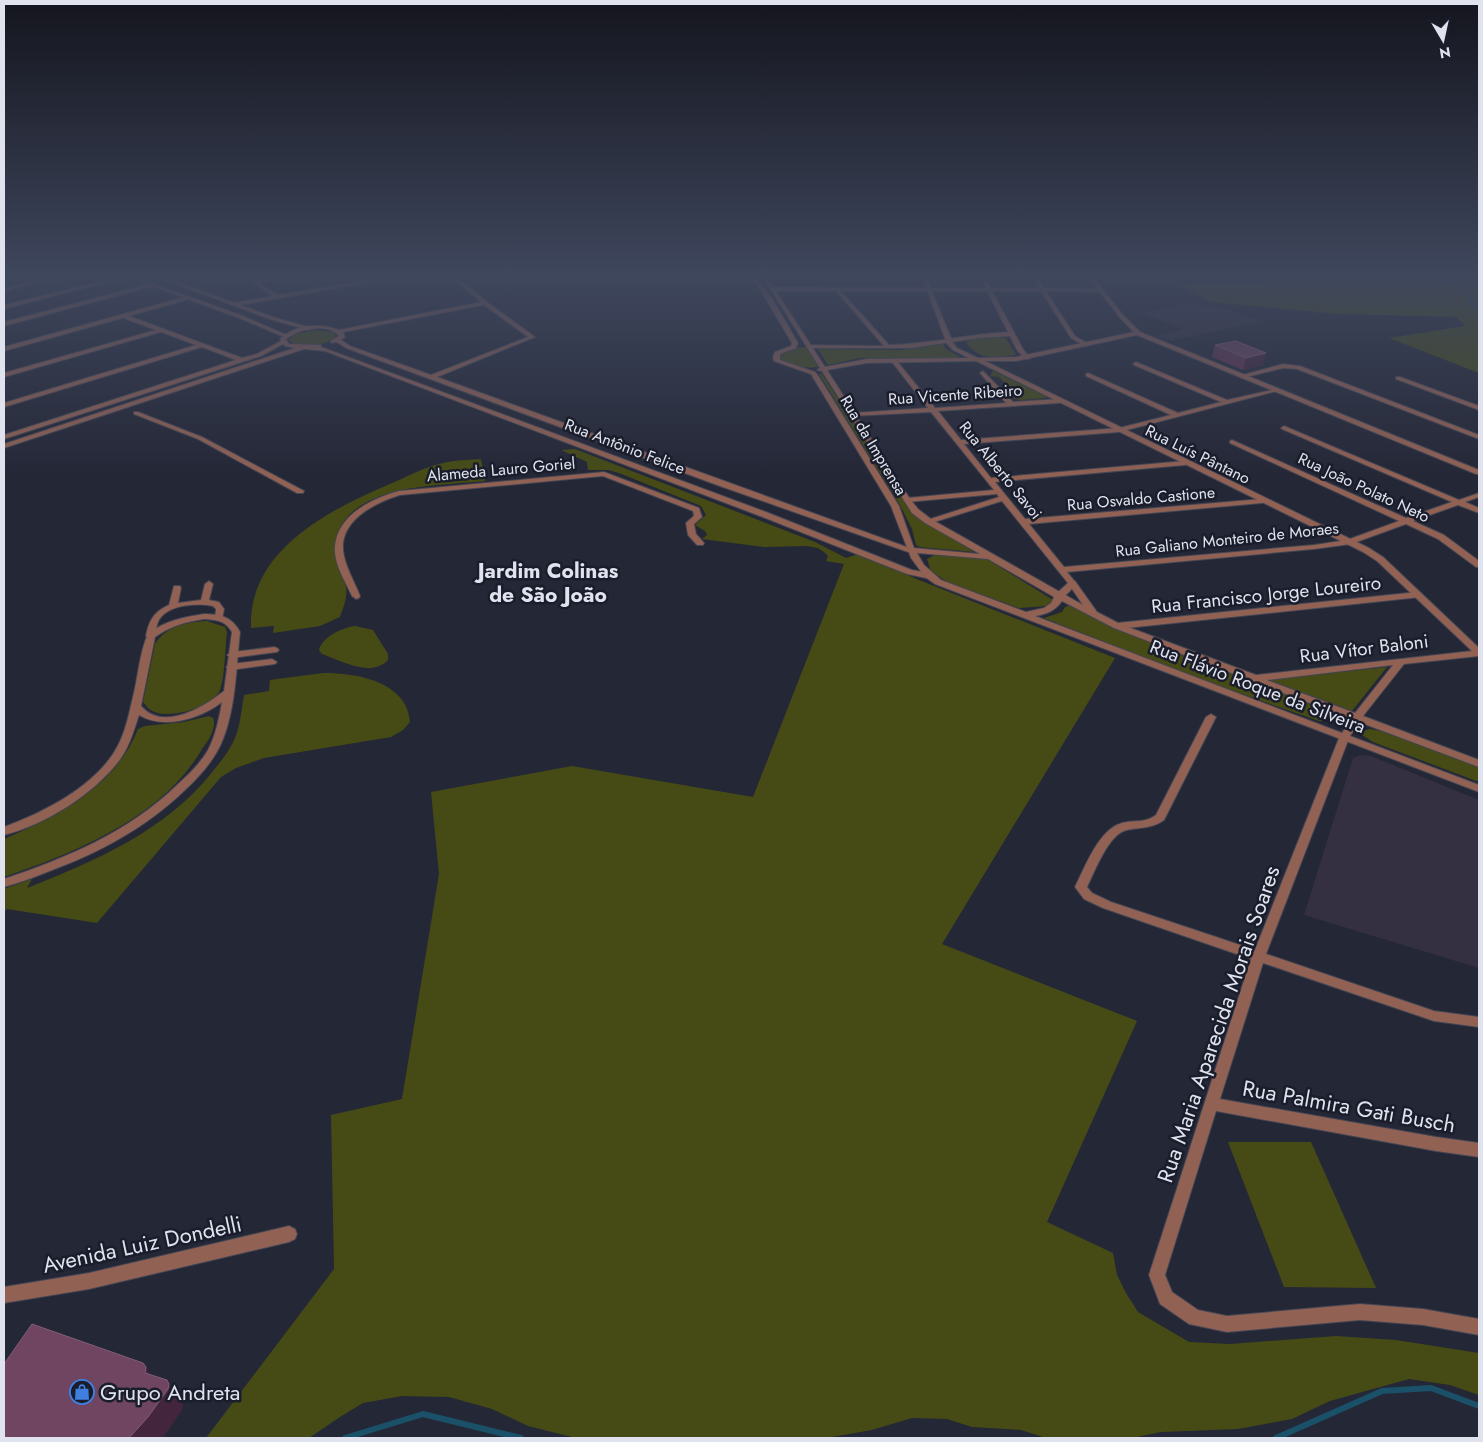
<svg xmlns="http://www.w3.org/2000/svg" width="1483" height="1442" font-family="Jost,sans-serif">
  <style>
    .education { fill: #343041 }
    .green { fill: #464b16 }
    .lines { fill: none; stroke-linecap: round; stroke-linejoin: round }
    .stream-far1 { stroke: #1a5068; stroke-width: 2 }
    .stream { stroke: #1a5068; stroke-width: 6 }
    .minor-casing { stroke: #424553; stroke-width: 2 }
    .tertiary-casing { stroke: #424553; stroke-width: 2 }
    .minor { fill: #916154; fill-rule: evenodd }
    .tertiary { fill: #916154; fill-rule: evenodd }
    .wall { fill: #623250 }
    .shaded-wall { fill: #43263e }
    .building { fill: #6f4561; stroke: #815e77 }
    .labels { text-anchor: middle; stroke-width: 5; stroke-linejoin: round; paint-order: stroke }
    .far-street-label { font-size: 16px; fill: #e0e3ed; stroke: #1a1d2c }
    .street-label { font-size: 19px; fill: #e0e3ed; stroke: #1a1d2c }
    .quarter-label { font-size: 21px; font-weight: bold; fill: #e0e3ed; stroke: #1a1d2c }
    .near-street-label { font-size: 22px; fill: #e0e3ed; stroke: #1a1d2c }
    .near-poi-label { font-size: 22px; fill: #e0e3ed; stroke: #1a1d2c; text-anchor: start }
  </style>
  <rect width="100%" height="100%" fill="#242736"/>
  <g class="education">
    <path d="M1187,304L1221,307L1262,321L1170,341L1154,336L1183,329L1141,313Z"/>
    <path d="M1361,755L1371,756L1479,800V968L1304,915L1353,758Z"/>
  </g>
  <g class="green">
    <path d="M1286,274H1479V373L1389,338L1465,326L1457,317L1338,314L1211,302L1180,285L1266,283Z"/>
    <path d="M316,330L334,332L336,337C325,346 302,349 289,341V339L295,334Z"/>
    <path d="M1005,337L1016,355C994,356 979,362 966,342L978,338Z"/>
    <path d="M943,344L946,349L962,358H859L828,365L818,349L901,350Z"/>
    <path d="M807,347L819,367C807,368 788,368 780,358C783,348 797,348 807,347Z"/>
    <path d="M993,371L1044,395L1047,398L1021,400L1011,398L1016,395L999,377L990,376Z"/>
    <path d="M819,374H822L912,513L974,552L920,547L916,545L912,529L900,505Z"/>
    <path d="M575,449L815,542L846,558L859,554L919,580L1115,658L942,944L1137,1021L1047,1222L1113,1253L1117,1275L1126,1293L1138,1312L1189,1342L1230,1344L1336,1336L1396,1340L1479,1353V1395L1450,1385L1409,1379L1330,1401L1292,1419L1238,1429L1161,1432L1132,1438H1046L1021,1430L972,1427L947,1419L912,1418L872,1430L826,1438H576L528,1426L492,1409L449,1397L402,1396L363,1403L340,1417L309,1438H206L334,1269L331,1115L402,1099L439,874L431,792L572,766L753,797L844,564L826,561L828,556L824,552L818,548L807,546L764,547L702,539L707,535L705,531L695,525L706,515L701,506L619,473L608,470H588L587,462L561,450Z"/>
    <path d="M481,459L485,481C439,486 340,483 335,547C334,562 343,573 346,587C348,597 343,608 340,617L320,626L273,633L274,626L251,628C248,550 329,510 390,484C405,478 422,468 439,464C452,460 467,460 481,459Z"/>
    <path d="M935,555L987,559L1053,600L1047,606L1019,608L947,582L931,571L927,559Z"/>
    <path d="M1070,605L1113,627L1335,714L1326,721H1319L1193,677L1044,618L1062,612L1065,607Z"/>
    <path d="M207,621L225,627L227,632C225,649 225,676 220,690C213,708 174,717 158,713C150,711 147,707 143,702L155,644C166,626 187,622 207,621Z"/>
    <path d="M355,626L373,630L388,654V660C371,678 342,661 322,654L319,650C323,636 342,628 355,626Z"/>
    <path d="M1387,667L1352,711L1268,680Z"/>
    <path d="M323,673C356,673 407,681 410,722L403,730L391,737L264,758L236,768L221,777L97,923L7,909L4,912V889L32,879L27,888C95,861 166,831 213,771C223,759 234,745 238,729C241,718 242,706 244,695L269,691L270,680Z"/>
    <path d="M209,716L213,718C217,728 208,741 202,749C162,818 76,852 4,877V839C58,816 115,787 138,729L145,726L184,722Z"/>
    <path d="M1370,729L1392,733L1479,767V782L1373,742L1362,735L1363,731Z"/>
    <path d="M1228,1142H1311L1376,1288L1284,1287Z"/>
  </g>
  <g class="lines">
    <path class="stream-far1" d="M1434,274C1450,281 1469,284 1471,303L1476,306L1479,315"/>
    <g class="stream">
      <path d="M345,1438L423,1414L521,1438"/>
      <path d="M1276,1438L1382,1391L1431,1388L1479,1406"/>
    </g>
    <defs>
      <g id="minor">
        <path d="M63,274H71L4,291V289Z"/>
        <path d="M240,274H245L255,281L298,274H310L259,283L278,295L382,278L453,274L487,302L535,337L437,377L915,550L911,552H908L717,485L346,348L337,342L331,343V341L339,336C329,322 298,329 286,339L289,344L321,345V347L766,512L912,570L929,573L930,575L926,578L907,574L760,516L325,351L304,349L4,448V444L295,348L285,346L283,344L261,356L4,439V435L236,360L202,347L4,407V403L196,345L161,332L4,377V373L156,330L123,318L4,351V347L188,296L191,298L190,299L129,316L242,358L257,354L281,341L280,339C295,324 321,323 339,330L481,302L450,276L382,280L236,306L233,304L234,303L272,296ZM484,305L528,337L431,375L350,346L341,340L345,337L343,332Z"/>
        <path d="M979,274H983L991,288H1039L1030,274H1034L1044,288L1102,289L1100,292L1046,291L1075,336L1090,345L1085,346L1071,338L1041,291H992L1023,349L1030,358L1029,359H1025L1017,350L1010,336L979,338L911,348H809L806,346L807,345L884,346L836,291H773L770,289L773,287L986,288ZM841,291H987L1008,332C968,334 930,344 889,345Z"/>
        <path d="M126,275L128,277L4,309V305Z"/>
        <path d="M152,283L154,286L4,326V322Z"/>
        <path d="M894,359L896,360L935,408L1006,403L981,374L980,373L983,371L1013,402L1059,399L1062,401L1059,403L938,411L961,440L1119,428L1171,415L1086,376V374L1088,373L1178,413L1221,402L1134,365L1133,364L1136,362L1227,400L1277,389V391L1119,432L964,444L991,478L1185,461L1189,463L1185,465L995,482L1025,519L1262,499L1266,501L1262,503L1029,524L1064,567L1314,545L1347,540L1399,521L1230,443V441L1232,440L1406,518L1452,502L1282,429L1281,428L1284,426L1459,500L1479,493V497L1465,502L1479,508V513L1458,505L1413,521L1444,535L1479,561V567H1476L1438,539L1406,524L1351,544L1314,549L1067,572L1076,583C1071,590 1065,599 1056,598L1055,596L1056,594L1068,583L1002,501L931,523H925L924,521L999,497L997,494L907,502L903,500L907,498L994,490L931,412L851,416V414L853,413L928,408L892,362L891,361Z"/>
        <path d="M1283,364L1300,366L1479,435V439L1297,369L1283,368L1242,378L1239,376Z"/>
        <path d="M1396,377H1400L1479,406V410L1396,379Z"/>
        <path d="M134,412H138L202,437L304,491L303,493H297L198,439L134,414Z"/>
        <path d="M604,472L699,508L702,517L694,524L696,534L704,543L703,545H697L688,535L686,523L694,516L693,511L603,476L400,495C374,503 336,522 344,556C347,570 355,583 360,596L359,598L356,599L352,596C346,583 336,567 335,553C333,517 370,499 399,491Z"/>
        <path d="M209,581L213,584L209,600L219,602L224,609L222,620H216L215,618L216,609L213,606C197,603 166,604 158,622C156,627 156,633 154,638H148L146,636C149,620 154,612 169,605L174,586H180L181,588L178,603L201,600L205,584Z"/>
        <path d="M1418,592L1421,593L1422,595L1421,597L1117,629L1113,626L1117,623Z"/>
        <path d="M274,647L277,648L279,650L277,652L232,658L227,655L232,652Z"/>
        <path d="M272,659L277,662L275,664L231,670L226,667L231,664Z"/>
        <path d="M1211,714L1216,717L1164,820C1152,829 1140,827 1127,830C1109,833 1095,871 1087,887L1092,893L1111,902L1255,950L1339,738L1344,735L1348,736L1349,738L1266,954L1434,1011L1479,1017V1027L1434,1021L1263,963L1220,1099L1436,1137L1479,1143V1157L1436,1151L1216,1111L1165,1275L1172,1292L1198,1310L1227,1316L1360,1304L1423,1309L1479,1319V1335L1423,1325L1360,1320L1227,1332L1189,1324L1160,1304L1149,1275L1251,959L1103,908L1084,899L1075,887C1085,867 1099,829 1122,823C1134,820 1146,823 1156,815L1206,717Z"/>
        <path d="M289,1226L295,1229L297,1234L295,1239L289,1242L89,1289L4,1303V1287L89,1273Z"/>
      </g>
      <g id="tertiary">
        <path d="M119,274H126L243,316L289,336L284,337L239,318Z"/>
        <path d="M149,274H156L276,318L312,328L309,330L272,320Z"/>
        <path d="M744,274C763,274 788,327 798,343L796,348L780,354V360L815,372L819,377L899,506L914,548L980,554L925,523L912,513L822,371L817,370L820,368L761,274H765L825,367L867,359L969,358L953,350L947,344L921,274H925L953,343L957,348L978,358L1016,357L1134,332L1120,318L1086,274H1091L1124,316L1140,332L1479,470V474H1476L1137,335L1016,361H985L1369,548L1383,557L1479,648V656L1404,664L1363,716L1479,760V767L1359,722L1350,736L1479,785V792L935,584L925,577L911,558L891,506L814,379L811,374L774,361L773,357L775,352L791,346L792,343L758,286ZM976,361L1363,552L1377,561L1472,651L1256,675L1120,624L1097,612L1075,581H1069L1068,583L1083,605L931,519L918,509L910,499L827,370L867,363ZM917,553L988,559L1054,597L1051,603L1044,608L1026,612L941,580L924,565ZM1062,601L1114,628L1351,719L1342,733L1035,616C1047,614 1055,611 1062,601ZM1393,665L1355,713L1267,680Z"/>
        <path d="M204,614C221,614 232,617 240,632C236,669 236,710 221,744C213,761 200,776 186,789C146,828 99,853 47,872C33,878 18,883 4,887V879C66,858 127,833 175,787C187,776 200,764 208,750C216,735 219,718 222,702C200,719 164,730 139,715C134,730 130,745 121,758C96,793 45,825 4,835V827C42,813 90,789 113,754C124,738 128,718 132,701C138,680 139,653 148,634C164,621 184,617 204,614ZM204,619C216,620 225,620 232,632L224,691C204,707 163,732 141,706L155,637C170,626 186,622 204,619Z"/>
      </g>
    </defs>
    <use href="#minor" class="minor-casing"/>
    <use href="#tertiary" class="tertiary-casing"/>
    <use href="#minor" class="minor"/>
    <use href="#tertiary" class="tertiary"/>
  </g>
  <path class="wall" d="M1215,345L1263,365L1243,370L1212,357Z"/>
  <g class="shaded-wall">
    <path d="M1266,353L1263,365L1243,370L1246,358Z"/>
    <path d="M146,1367L160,1389L145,1373Z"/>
    <path d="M169,1384L183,1405L182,1410L163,1438H129Z"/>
  </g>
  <g class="building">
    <path d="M1236,341L1266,353L1246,358L1215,345Z"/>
    <path d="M32,1324L143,1363L146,1367L145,1373L167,1380L169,1384L168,1389L148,1417L129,1438H4V1364Z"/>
  </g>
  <linearGradient id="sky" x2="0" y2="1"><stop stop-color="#14151e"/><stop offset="0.58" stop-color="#3f475d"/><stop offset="1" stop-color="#3f475d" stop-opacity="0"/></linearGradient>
  <rect width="1483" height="476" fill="url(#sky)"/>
  <defs>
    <symbol id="shop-ring" viewBox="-11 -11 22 22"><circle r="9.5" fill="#1a1d2c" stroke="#3f7fe0" stroke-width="1.5"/><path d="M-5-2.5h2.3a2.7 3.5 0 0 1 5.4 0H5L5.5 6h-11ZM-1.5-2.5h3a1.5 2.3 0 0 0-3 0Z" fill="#3f7fe0"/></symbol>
  </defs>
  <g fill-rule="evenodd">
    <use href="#shop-ring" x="68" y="1378" width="28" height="28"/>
  </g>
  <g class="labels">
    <g class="far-street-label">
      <text transform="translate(955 394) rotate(-4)" y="6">Rua Vicente Ribeiro</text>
      <text transform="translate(874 445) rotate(59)" y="6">Rua da Imprensa</text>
      <text transform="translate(625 446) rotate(21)" y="6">Rua Antônio Felice</text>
      <text transform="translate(1198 454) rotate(26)" y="6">Rua Luís Pântano</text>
      <text transform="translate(501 469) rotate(-5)" y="6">Alameda Lauro Goriel</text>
      <text transform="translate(1001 470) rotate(51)" y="6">Rua Alberto Savoi</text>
      <text transform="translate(1364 487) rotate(25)" y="6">Rua João Polato Neto</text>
      <text transform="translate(1141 498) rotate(-5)" y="6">Rua Osvaldo Castione</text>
      <text transform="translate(1227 539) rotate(-6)" y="6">Rua Galiano Monteiro de Moraes</text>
    </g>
    <g class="street-label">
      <text transform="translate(1266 594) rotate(-6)" y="7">Rua Francisco Jorge Loureiro</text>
      <text transform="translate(1364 648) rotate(-7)" y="7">Rua Vítor Baloni</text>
      <text transform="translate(1258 686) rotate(21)" y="7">Rua Flávio Roque da Silveira</text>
    </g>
    <g class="quarter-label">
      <text x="548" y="578">Jardim Colinas<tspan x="548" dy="24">de São João</tspan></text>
    </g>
    <g class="near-street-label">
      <text transform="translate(1218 1024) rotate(-71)" y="8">Rua Maria Aparecida Morais Soares</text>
      <text transform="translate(1349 1106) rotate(10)" y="8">Rua Palmira Gati Busch</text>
      <text transform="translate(142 1244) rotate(-12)" y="8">Avenida Luiz Dondelli</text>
    </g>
    <g class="near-poi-label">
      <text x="100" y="1400">Grupo Andreta</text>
    </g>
  </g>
  <rect width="1483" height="1442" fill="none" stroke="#e0e3ed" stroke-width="10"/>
  <g transform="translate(1443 40) rotate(171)" stroke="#1a1d2c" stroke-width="4" paint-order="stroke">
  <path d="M0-4L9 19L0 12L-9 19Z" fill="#e0e3ed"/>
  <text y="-8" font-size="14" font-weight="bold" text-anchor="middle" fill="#e0e3ed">N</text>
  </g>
</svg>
